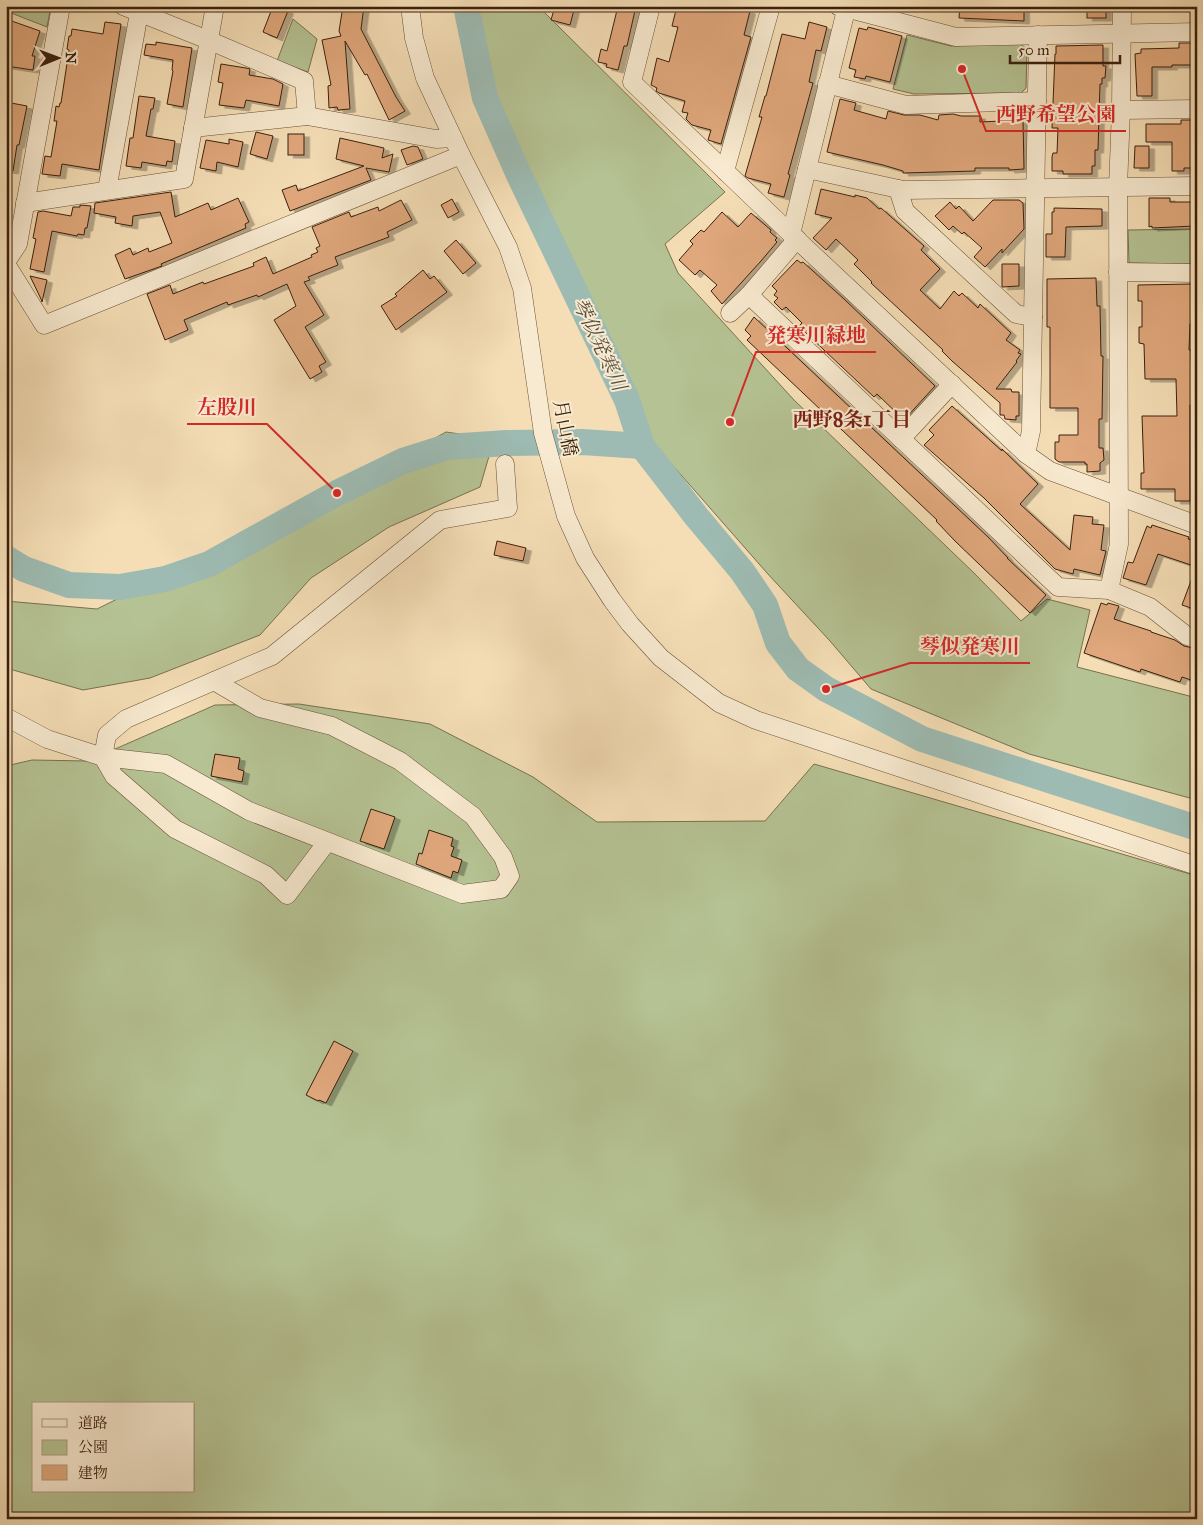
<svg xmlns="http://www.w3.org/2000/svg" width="1203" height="1525" font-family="'IM FELL Great Primer','Noto Serif JP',serif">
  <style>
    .green { fill: #b5c293; stroke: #787150; fill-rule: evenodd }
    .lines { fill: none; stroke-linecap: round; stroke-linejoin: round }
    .river { stroke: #9dbbb2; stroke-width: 26 }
    .building { fill: #e0a87c; stroke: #3b200e; filter: url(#shadow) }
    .street-casing { stroke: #6a5038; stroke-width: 19 }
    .street { stroke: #f8ead0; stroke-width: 18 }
    .labels { text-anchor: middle; stroke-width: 4; stroke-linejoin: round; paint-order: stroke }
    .street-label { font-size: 19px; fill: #3b200e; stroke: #f8ead0 }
    .water-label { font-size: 20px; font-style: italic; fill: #584e3f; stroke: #f8ead0 }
    .neighbourhood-label { font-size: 20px; font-weight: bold; fill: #7a1f14; stroke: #f8ead0 }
    .leader { fill: none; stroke: #d62828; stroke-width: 2 }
    .callout-dot { fill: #d62828; stroke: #f8ead0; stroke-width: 2 }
    .callout-label { font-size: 20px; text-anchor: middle; font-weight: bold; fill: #d62828; stroke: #f8ead0; stroke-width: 4; stroke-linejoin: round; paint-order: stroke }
  </style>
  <defs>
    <filter id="shadow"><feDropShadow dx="5.5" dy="3" stdDeviation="0" flood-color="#0004"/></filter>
  </defs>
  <rect width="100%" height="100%" fill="#f5deb6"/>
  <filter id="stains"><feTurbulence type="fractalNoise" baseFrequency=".004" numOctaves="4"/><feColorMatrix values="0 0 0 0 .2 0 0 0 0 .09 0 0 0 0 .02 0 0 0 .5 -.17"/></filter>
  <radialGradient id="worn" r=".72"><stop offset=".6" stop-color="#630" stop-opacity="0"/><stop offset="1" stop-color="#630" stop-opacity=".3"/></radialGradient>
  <g class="green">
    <path d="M6,6H51L47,27L6,11Z"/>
    <path d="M477,6H538L725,192L665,244L678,273L794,400L974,573L1021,621L1047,599L1090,610L1077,667L1197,698V800L1029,754L871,689L830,641L767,573L653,443L607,339L520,152L492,102Z"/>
    <path d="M293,19L317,39L308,72L277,61Z"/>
    <path d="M907,35L951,46L1019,43L1027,49L1026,88L1021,93L914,94L893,89Z"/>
    <path d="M1195,229V264L1129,263L1128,230Z"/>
    <path d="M446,432L494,439L480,487L389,527L311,578L260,635L150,678L83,690L6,668V601L97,609L214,551L298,525L370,474Z"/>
    <path d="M299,704L430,724L533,777L597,822L765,821L814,764L1197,876V1519H6V766L32,760L88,761L215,705ZM34,1404H194V1491H34Z"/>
  </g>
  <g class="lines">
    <g class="river">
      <path d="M466,6L485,98L519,175L627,400L642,446L696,516L742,571L765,605L778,643L798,669L826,689L922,739L1197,828"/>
      <path d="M6,558L24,569L69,585L120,587L165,579L209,564L337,493L403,461L447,447L507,443L582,442L642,446"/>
    </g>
  </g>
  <g class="building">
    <path d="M273,6L288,11L277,38L263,32Z"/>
    <path d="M343,6H364L361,29L396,97L405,111L389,120L367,74L365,75L345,41L350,109L338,110L337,107L329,108L328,86L331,85L322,40L341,36L339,31Z"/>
    <path d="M555,6H575L570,25L551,20Z"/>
    <path d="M618,6H636L627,46H624L618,70L606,67L607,64L598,62L601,49L607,51Z"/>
    <path d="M677,6H691L703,9L704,6H730L750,11L744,35L751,37L721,144L708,140L711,130L692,125L686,119L688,113L682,112L685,101L659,93L656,91L657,88L651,85L657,58L669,62L678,27L672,26Z"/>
    <path d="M960,6H1024V21L959,18Z"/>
    <rect x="1087" y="6" width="19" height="12"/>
    <path d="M6,19L40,31L32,56H35L33,70L6,66Z"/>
    <path d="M105,22L121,24L99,170L62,164L60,176L42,174L45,156L51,157L57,121H54L56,106L59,107L60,103H61L69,50L67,49L69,36H71L72,29L103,34Z"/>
    <path d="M809,22L827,27L821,51L816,50L809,82L813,83L788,174L790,175L784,197L768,193L771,184L748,178L745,176L762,117H759L765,96H766L782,34L805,39Z"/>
    <path d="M868,27L902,36L890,82L866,76L865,79L854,77L856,70L849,68L859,28L867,30Z"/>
    <path d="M156,42L192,48L183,107L167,104L173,71L172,70L173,60L144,55L146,44L156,45Z"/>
    <path d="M1179,43H1192L1193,65H1172V67H1152V96H1137L1135,54L1141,53V49L1179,48Z"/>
    <path d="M1103,45V66H1106L1105,78H1102V84H1100L1098,150H1095V166H1092V174H1063V171H1052V157L1053,153H1057L1058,128H1052L1055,54H1056V46Z"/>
    <path d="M221,64L246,68L250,69L249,75L273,79L283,84L279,106L246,100L244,108L219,105L223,83L218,82Z"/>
    <path d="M139,96L155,98L153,109H151L146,136L175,141L172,162L167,161L166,166L142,162L141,168L126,166L130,138H133Z"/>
    <path d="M840,99L856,103L854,110L886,119L888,111L904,115H920L938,120L939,115L953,114L961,116H980V122L1023,120L1024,169L1009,170V168H975V171L903,173V171L883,165L827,152Z"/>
    <path d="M6,102L27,106L19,145H17L13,171L6,170Z"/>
    <path d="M1181,120H1194V145H1197V168H1184V171H1172V142H1146V124H1181Z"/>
    <path d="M256,132L273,136L267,159L250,154Z"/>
    <rect x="288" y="134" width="16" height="21"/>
    <path d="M340,138L384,148L382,158L393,154L389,172L366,168L371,180L290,211L282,190L296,185L298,191L364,166L336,159Z"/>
    <path d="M229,139L243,142L238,167L217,162L216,171L200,168L206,140L229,144Z"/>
    <path d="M413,146L418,147L423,159L407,165L401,150Z"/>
    <path d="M1135,146H1149V168H1134Z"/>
    <path d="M821,189L855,197V195L867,198L879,209L881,208L924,246L921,250L940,269L920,290L940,309L954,291L959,296L962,293L978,308L980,304L1011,333L1006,340L1020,350L1018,353L1021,354L1016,361L1017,362L996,389H1011L1012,392H1019V416H1016V420L1005,419L1004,415H1000V403L952,361L942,351L943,350L871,283L872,282L854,264L858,260L836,239L826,250L813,238L832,218L815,214Z"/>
    <path d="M171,192L175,217L208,203L211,210L238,198L249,222L245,224L246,228L161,264L162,266L125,279L115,255L130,248L133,255L148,248L149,252L172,243L160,212L133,216L132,226L115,223L116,217L94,213L95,203Z"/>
    <path d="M1149,198H1170V202H1194L1195,226L1152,228V226L1149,227Z"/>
    <path d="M452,199L459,212L448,218L441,205Z"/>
    <path d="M401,200L412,220L387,232L389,237L335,257L338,265L308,277L310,280L304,282L324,315L305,327L326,362L319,366L322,372L310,379L274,320L296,306L287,284L258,297L257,295L228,305L227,302L184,320L188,330L165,340L147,294L170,285L173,294L203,282L204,284L254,266L253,263L266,257L273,274L312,257L311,255L318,252L316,248L320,246L312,227L349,212L351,217L378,207L379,211Z"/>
    <path d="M993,200H1019L1023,203L1024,229L1002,253V249L985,267L974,257L982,248L964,232L962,234L953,226L949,230L935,216L950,202L956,209L959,206L973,221Z"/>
    <path d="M80,205L91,206L87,228H85L84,235L78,234L77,236L52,231L44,272L30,269L36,239L33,238L38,212L43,211L71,216L73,207H80Z"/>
    <path d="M1054,208L1102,209V226L1066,227L1065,257H1046V234H1052V212H1054Z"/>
    <path d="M722,212L738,227L751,213L771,230L770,232L777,238L775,240L777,242L761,261L722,304L711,291L717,285L700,270L695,275L679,260L693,244L690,241L701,230L704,232Z"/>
    <path d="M456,240L476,263L463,274L444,251Z"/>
    <path d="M797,260L801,263L803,262L844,299L935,386L904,420L877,394L874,397L808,335L799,326L802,323L786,307L782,310L774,302L778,298L774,295L777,291L772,286Z"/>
    <path d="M1002,264H1019V286L1002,287Z"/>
    <path d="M423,270L430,279L434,276L447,292L396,330L381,306L397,296L395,294Z"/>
    <path d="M30,276L47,280L42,302L41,299Z"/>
    <path d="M1096,278L1097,306H1100L1101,356H1103L1102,419H1099V448H1103L1104,460L1100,463V471L1087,472V464H1085V462H1059L1055,459V442H1059V435H1078V408H1050V327H1047V279Z"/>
    <path d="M1192,284V324H1190L1189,350H1191L1192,386V405H1190V501H1175V489H1141V473H1144L1142,416H1177L1176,379H1145L1144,344L1139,343V327H1142V301H1138V285Z"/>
    <path d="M754,317L988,537L1008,558H1007L1046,595L1030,613L955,541L936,521L937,520L747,340L751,336L745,330Z"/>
    <path d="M952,406L1002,451V449L1038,484L1020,504L1070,550L1074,515L1093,517L1092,524L1104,525L1101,550L1106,551L1100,575L1074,569L1073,574L1055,569L984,498L924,445L934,435L929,430Z"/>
    <path d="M1152,525L1189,537L1188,539L1197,541V567L1158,554L1146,585L1123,578L1128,562L1133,563L1147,526L1151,528Z"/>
    <path d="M497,541L526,548L523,561L494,555Z"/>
    <path d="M1195,570H1197V610L1182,605Z"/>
    <path d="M1101,603L1107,605L1108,603L1119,606L1114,619L1151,631V632L1175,640L1184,646L1197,649V682L1182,677L1180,682L1141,669L1140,672L1084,653Z"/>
    <path d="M215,754L240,758L238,769L244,771L242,782L211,776Z"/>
    <path d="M371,809L395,817L384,849L360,841Z"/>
    <path d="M429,830L453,838L451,846L454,847L451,856L462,860L458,873L453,871L451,878L416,864L419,853L422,854Z"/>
    <path d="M334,1041L353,1051L326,1103L319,1100L318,1101L306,1095Z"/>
  </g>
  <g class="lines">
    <defs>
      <g id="street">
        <path d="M123,6L208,40L304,81L307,116"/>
        <path d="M410,6L414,38L425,78L461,155L508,247L522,288L543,433L566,516L585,558L612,600L630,624L661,658L719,703L756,720L1197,866"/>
        <path d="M651,6L632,82L791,234L1026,454L1050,471L1197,525"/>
        <path d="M838,6L956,37L1197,32"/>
        <path d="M827,84L906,105L1037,101"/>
        <path d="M1121,110L1197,109"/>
        <path d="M193,128L307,116L436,139L453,138"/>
        <path d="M807,169L903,190L1197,186"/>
        <path d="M725,171L771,6"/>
        <path d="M898,189L905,211L1016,314L1033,317"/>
        <path d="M107,190L139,13"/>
        <path d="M25,203L184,179L215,6"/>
        <path d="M791,234L847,6"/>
        <path d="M6,262L18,244L61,6"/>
        <path d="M6,264L44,325L461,155"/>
        <path d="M1118,272L1197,273"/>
        <path d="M749,295L1058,587L1109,590L1150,607L1187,636L1197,639"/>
        <path d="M730,313L749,295L797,239"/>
        <path d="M901,439L952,384"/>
        <path d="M1026,454L1031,431L1038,35"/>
        <path d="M1109,590L1119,544L1118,188L1121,110L1122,6"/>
        <path d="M6,717L47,739L103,757L166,764L249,811L462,894L501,889L510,876L503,857L473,816L400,761L332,726L260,708L214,681"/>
        <path d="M327,842L287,895L266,875L175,829L114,776L103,757L107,735L126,719L272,656L440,520L508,508L505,464"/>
      </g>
    </defs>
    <use href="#street" class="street-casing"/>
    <use href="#street" class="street"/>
  </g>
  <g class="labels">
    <g class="street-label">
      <text transform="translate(566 428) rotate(79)" y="7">月山橋</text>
    </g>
    <g class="water-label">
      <text transform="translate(600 344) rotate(65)" y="7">琴似発寒川</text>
    </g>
    <g class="neighbourhood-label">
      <text x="852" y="426">西野8条1丁目</text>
    </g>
  </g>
  <path class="leader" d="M962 69L986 131H1126M730 422L756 352H876M337 493L267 424H187M826 689L910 663H1030"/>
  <g class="callout-dot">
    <circle cx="962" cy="69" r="5"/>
    <circle cx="730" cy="422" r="5"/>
    <circle cx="337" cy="493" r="5"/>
    <circle cx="826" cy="689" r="5"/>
  </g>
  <g class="callout-label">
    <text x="1056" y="121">西野希望公園</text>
    <text x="816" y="342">発寒川緑地</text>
    <text x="227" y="414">左股川</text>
    <text x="970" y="653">琴似発寒川</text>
  </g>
  <rect width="1203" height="1525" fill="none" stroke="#f5deb6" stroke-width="25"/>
  <rect x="8" y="8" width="1188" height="1510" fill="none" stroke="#3b200e" stroke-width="2.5"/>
  <rect x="12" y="12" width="1178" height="1500" fill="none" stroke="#3b200e"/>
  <rect x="32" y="1402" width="162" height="90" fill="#f8ead0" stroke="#ac9982"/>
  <rect x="42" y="1419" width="25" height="8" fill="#f8ead0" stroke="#ac9982"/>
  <text x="78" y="1428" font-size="15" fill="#3b200e">道路</text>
  <rect x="42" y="1440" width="25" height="15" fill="#b5c293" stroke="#ac9982"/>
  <text x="78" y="1452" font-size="15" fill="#3b200e">公園</text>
  <rect x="42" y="1465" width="25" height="15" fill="#e0a87c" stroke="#ac9982"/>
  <text x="78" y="1478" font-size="15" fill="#3b200e">建物</text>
  <g transform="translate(58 58) rotate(89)" stroke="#f8ead0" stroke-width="4" paint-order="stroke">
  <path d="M0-4L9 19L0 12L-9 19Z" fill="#3b200e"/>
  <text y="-8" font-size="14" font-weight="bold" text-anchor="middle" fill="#3b200e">N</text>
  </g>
  <path d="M1010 55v8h110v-8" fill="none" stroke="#3b200e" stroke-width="2.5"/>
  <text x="1018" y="55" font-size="15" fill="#3b200e" stroke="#f8ead0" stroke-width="4" paint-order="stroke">50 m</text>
  <rect width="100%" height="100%" filter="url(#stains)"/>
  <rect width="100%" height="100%" fill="url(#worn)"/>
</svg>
